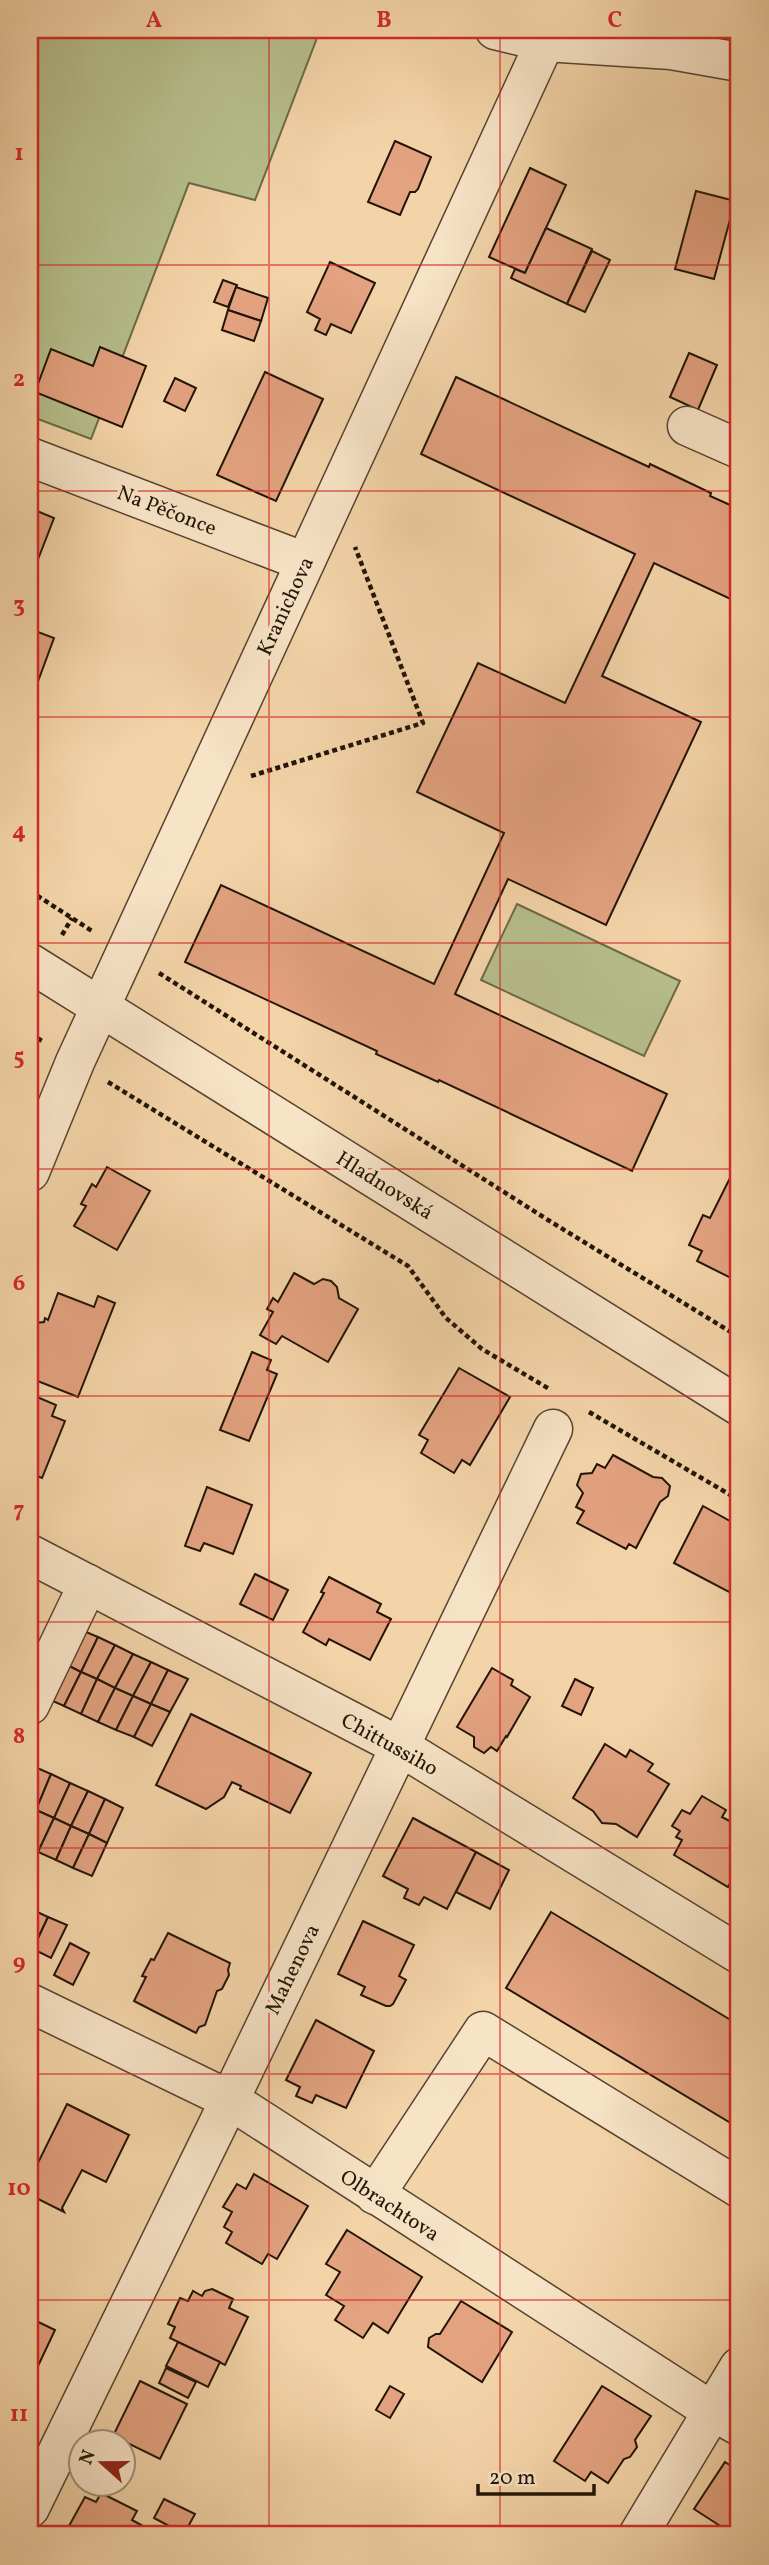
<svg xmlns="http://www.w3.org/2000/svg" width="769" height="2565" font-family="Vollkorn,serif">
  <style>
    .green { fill: #b6be8b; stroke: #6c6949; stroke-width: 2 }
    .building { fill: #e3a280; stroke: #221407; stroke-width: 2 }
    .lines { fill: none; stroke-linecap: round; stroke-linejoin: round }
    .minor-casing { stroke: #56442f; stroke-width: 41 }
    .path { stroke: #221407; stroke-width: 4.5; stroke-dasharray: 5 3.5; stroke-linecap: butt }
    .minor { stroke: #f7e3c6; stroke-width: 38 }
    .grid { fill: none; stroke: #d62828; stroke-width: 2; stroke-opacity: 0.55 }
    .labels { text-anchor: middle; stroke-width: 7; stroke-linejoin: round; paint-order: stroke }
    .street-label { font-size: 21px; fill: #221407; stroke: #f7e3c6 }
    .neatline { fill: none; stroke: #d62828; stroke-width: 2.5 }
    .grid-label { font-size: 23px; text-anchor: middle; font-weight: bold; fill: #d62828 }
  </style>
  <rect width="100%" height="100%" fill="#f3d4a8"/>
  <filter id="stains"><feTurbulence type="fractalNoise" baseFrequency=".00286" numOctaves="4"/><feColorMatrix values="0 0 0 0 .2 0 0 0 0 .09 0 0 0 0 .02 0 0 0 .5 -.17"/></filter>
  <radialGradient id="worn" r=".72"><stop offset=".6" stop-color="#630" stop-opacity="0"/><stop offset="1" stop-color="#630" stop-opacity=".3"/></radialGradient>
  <g class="green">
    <path d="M30,30H320L255,200L189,183L91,439L30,416Z"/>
    <path d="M653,30H739V44Z"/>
    <path d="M517,904L680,981L644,1056L481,980Z"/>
  </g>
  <g class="building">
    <path d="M395,141L431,157L418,189L415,192H410L400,215L368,202Z"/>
    <path d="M530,168L566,185L525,273L489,257Z"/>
    <path d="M696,191L735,201L714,279L675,269Z"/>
    <path d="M546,228L592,249L567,304L511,278L515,269L525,273Z"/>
    <path d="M592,251L610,260L585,312L567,304Z"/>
    <path d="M330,262L375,283L351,333L331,324L326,335L315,330L320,319L307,312Z"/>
    <path d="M223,280L237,285L228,307L214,302Z"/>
    <path d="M236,287L268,298L261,321L228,310Z"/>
    <path d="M228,310L261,321L254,341L222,330Z"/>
    <path d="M100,347L146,366L122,427L35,392L51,349L93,366Z"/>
    <path d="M689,353L717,365L698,410L670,397Z"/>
    <path d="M265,372L323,399L276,501L217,475Z"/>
    <path d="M456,377L649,467L650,464L711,493L710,496L739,509V603L654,563L602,676L701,722L606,925L508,879L455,994L667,1094L632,1171L439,1080L438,1082L376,1054L377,1051L185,962L221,885L434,984L504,833L417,792L478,663L565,703L635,554L421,454Z"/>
    <path d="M175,378L196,388L185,411L164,401Z"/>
    <path d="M30,508L54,518L30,580Z"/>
    <path d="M30,629L54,638L30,703Z"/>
    <path d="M738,1162H739V1282L697,1261L702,1251L689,1245L703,1215L710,1218Z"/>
    <path d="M107,1167L150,1191L117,1250L74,1226L86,1206L81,1204L92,1184L96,1187Z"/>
    <path d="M294,1273L314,1284L323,1279L331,1281L337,1287L339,1298L358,1309L328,1362L282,1336L276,1344L260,1335L273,1312L267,1309L273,1298L278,1302Z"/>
    <path d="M58,1293L94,1307L98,1296L115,1303L78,1397L30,1378V1365L36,1349L33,1348L35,1344L30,1335L35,1323L44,1322L45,1318L48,1320Z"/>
    <path d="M252,1352L271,1360L267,1370L277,1374L249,1441L220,1430Z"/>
    <path d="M459,1368L510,1397L470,1465L462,1460L454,1473L421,1453L428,1440L419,1435Z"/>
    <path d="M30,1394L56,1405L52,1416L65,1421L42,1478L30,1473Z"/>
    <path d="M613,1455L653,1477L662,1478L670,1486L668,1496L660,1502L636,1548L629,1544L626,1549L577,1523L584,1511L576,1507L583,1493L577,1485L581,1474L592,1473L597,1464L605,1468Z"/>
    <path d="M207,1487L252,1505L233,1554L204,1543L200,1551L185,1546Z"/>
    <path d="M703,1506L739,1526V1577L737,1575L729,1592L674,1563Z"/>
    <path d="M255,1574L288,1590L273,1620L240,1604Z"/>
    <path d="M329,1577L381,1604L377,1612L391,1619L370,1660L329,1639L326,1645L303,1632L324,1593L321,1592Z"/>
    <path d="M79,1629L98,1637L81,1672L63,1663Z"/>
    <path d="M98,1637L115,1645L97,1679L81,1672Z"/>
    <path d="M115,1645L133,1654L115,1688L97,1679Z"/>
    <path d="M133,1654L151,1662L133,1696L115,1688Z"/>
    <path d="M151,1662L168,1670L151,1704L133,1696Z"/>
    <path d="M63,1663L81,1672L64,1706L46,1698Z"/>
    <path d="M492,1668L513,1680L511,1685L530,1697L507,1737L506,1736L497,1751L491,1747L484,1753L474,1747V1737L457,1727Z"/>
    <path d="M168,1670L188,1679L170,1712L151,1704Z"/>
    <path d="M81,1672L97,1679L81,1714L64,1706Z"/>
    <path d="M97,1679L115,1688L98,1722L81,1714Z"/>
    <path d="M575,1679L593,1688L581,1715L562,1706Z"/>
    <path d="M115,1688L133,1696L116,1730L98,1722Z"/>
    <path d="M133,1696L151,1704L134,1737L116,1730Z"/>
    <path d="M151,1704L170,1712L152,1746L134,1737Z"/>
    <path d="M191,1714L311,1773L290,1813L240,1789L241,1786L232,1782L224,1797L206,1809L156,1785Z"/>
    <path d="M605,1744L626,1757L630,1750L653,1764L648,1771L669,1784L637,1837L616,1824L602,1823L593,1811L573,1798Z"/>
    <path d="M35,1767L51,1774L36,1810L30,1807V1778Z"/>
    <path d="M51,1774L70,1783L54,1818L36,1810Z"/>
    <path d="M70,1783L88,1791L71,1826L54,1818Z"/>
    <path d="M88,1791L105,1799L89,1834L71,1826Z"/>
    <path d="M702,1796L726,1810L722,1817L739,1826V1867L728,1887L674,1855L682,1840L676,1837L680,1831L672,1826L682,1810L690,1814Z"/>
    <path d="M105,1799L123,1808L107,1843L89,1834Z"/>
    <path d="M36,1810L54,1818L38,1852L30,1848V1824Z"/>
    <path d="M54,1818L71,1826L56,1860L38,1852Z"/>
    <path d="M413,1818L476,1852L447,1909L424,1897L419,1905L404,1898L408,1889L383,1876Z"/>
    <path d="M71,1826L89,1834L73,1868L56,1860Z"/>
    <path d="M89,1834L107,1843L92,1876L73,1868Z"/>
    <path d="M476,1852L509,1870L490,1909L456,1892Z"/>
    <path d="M31,1909L48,1917L33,1949L30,1948Z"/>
    <path d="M551,1912L739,2025V2128L506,1988Z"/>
    <path d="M48,1917L67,1925L51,1958L33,1949Z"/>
    <path d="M363,1921L414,1945L399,1976L406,1980L393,2004L390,2006H386L361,1995L365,1987L338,1974Z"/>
    <path d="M168,1933L230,1963L228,1970L229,1975L222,1989L217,1991L205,2025L199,2027L196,2033L134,2001L146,1977L142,1976L151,1959L154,1960Z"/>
    <path d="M70,1943L89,1953L73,1985L54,1975Z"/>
    <path d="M316,2020L374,2051L346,2108L316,2095L312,2103L296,2096L300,2087L286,2080Z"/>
    <path d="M67,2104L129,2135L106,2182L82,2170L62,2208L64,2212L30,2195V2179Z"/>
    <path d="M254,2174L308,2206L277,2259L268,2254L262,2264L226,2243L232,2232L224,2227L232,2212L223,2207L237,2184L246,2189Z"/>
    <path d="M347,2230L422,2277L388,2333L373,2323L363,2338L335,2320L344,2306L326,2295L340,2272L326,2264Z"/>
    <path d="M212,2289L233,2299L229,2308L248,2317L225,2365L170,2338L175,2327L168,2324L180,2298L188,2301L193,2291L202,2296L205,2291Z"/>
    <path d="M461,2301L512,2332L482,2382L428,2347L429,2338L436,2334H440Z"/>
    <path d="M30,2318L55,2330L30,2383Z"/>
    <path d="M178,2342L220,2362L208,2387L166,2366Z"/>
    <path d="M166,2368L196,2382L188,2398L159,2383Z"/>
    <path d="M140,2381L187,2404L160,2459L113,2436Z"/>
    <path d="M390,2386L404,2394L390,2418L376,2410Z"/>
    <path d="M602,2386L651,2416L635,2440L637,2447L630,2457L624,2459L608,2483L591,2472L585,2481L554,2461Z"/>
    <path d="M725,2462L739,2471V2535H731L727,2533L728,2531L694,2509Z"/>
    <path d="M101,2493L137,2511L132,2520L143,2526L138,2535H64L85,2497L96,2502Z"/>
    <path d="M164,2499L195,2514L184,2534L154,2518Z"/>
  </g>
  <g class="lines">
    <defs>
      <g id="minor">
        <path d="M495,30L545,42L671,50L739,62"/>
        <path d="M687,426L739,449"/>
        <path d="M30,457L305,562"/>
        <path d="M30,963L739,1406"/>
        <path d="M30,1172L75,1062L545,42"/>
        <path d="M30,1554L399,1746L739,1954"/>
        <path d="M30,1705L88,1584"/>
        <path d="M30,2003L230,2100L712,2411L739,2426"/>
        <path d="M375,2195L483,2031L739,2188"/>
        <path d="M30,2508L216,2128L553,1429"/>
        <path d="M638,2535L739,2367"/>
      </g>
    </defs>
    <use href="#minor" class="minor-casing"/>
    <g class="path">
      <path d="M251,776L423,723L355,547"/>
      <path d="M30,891L92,931"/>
      <path d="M62,935L72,918"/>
      <path d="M159,973L548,1220L739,1337"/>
      <path d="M30,1034L44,1042"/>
      <path d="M108,1082L408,1266L446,1318L482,1349L551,1390"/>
      <path d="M589,1412L739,1500"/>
    </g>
    <use href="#minor" class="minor"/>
  </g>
  <path class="grid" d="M269,30V2535M500,30V2535M30,265H739M30,491H739M30,717H739M30,943H739M30,1169H739M30,1396H739M30,1622H739M30,1848H739M30,2074H739M30,2300H739"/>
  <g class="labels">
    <g class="street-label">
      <text transform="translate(167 510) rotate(21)" y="7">Na Pěčonce</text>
      <text transform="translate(285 606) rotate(-65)" y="7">Kranichova</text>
      <text transform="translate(385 1185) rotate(32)" y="7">Hladnovská</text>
      <text transform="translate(390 1744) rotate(29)" y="7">Chittussiho</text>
      <text transform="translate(292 1969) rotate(-64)" y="7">Mahenova</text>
      <text transform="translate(390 2205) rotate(33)" y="7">Olbrachtova</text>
    </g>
  </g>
  <rect width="769" height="2565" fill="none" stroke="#f3d4a8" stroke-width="77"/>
  <g transform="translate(102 2463) rotate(291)"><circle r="33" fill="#f7e3c6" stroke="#a2907a" stroke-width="2"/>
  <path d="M0-5L12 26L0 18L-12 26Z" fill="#8f2418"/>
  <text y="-10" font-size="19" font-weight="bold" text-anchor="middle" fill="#221407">N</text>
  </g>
  <path d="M478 2484v10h116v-10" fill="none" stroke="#221407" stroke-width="3.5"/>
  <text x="489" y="2484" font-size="21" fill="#221407" stroke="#f7e3c6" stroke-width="5" paint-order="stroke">20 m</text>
  <rect x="38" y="38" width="692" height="2488" class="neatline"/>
  <g class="grid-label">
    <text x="154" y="27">A</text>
    <text x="384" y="27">B</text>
    <text x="615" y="27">C</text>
    <text x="19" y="160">1</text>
    <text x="19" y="386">2</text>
    <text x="19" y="612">3</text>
    <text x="19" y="838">4</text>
    <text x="19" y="1064">5</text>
    <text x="19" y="1290">6</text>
    <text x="19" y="1517">7</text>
    <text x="19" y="1743">8</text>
    <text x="19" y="1969">9</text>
    <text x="19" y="2195">10</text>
    <text x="19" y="2421">11</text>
  </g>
  <rect width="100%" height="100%" filter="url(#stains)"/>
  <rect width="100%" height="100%" fill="url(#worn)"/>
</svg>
